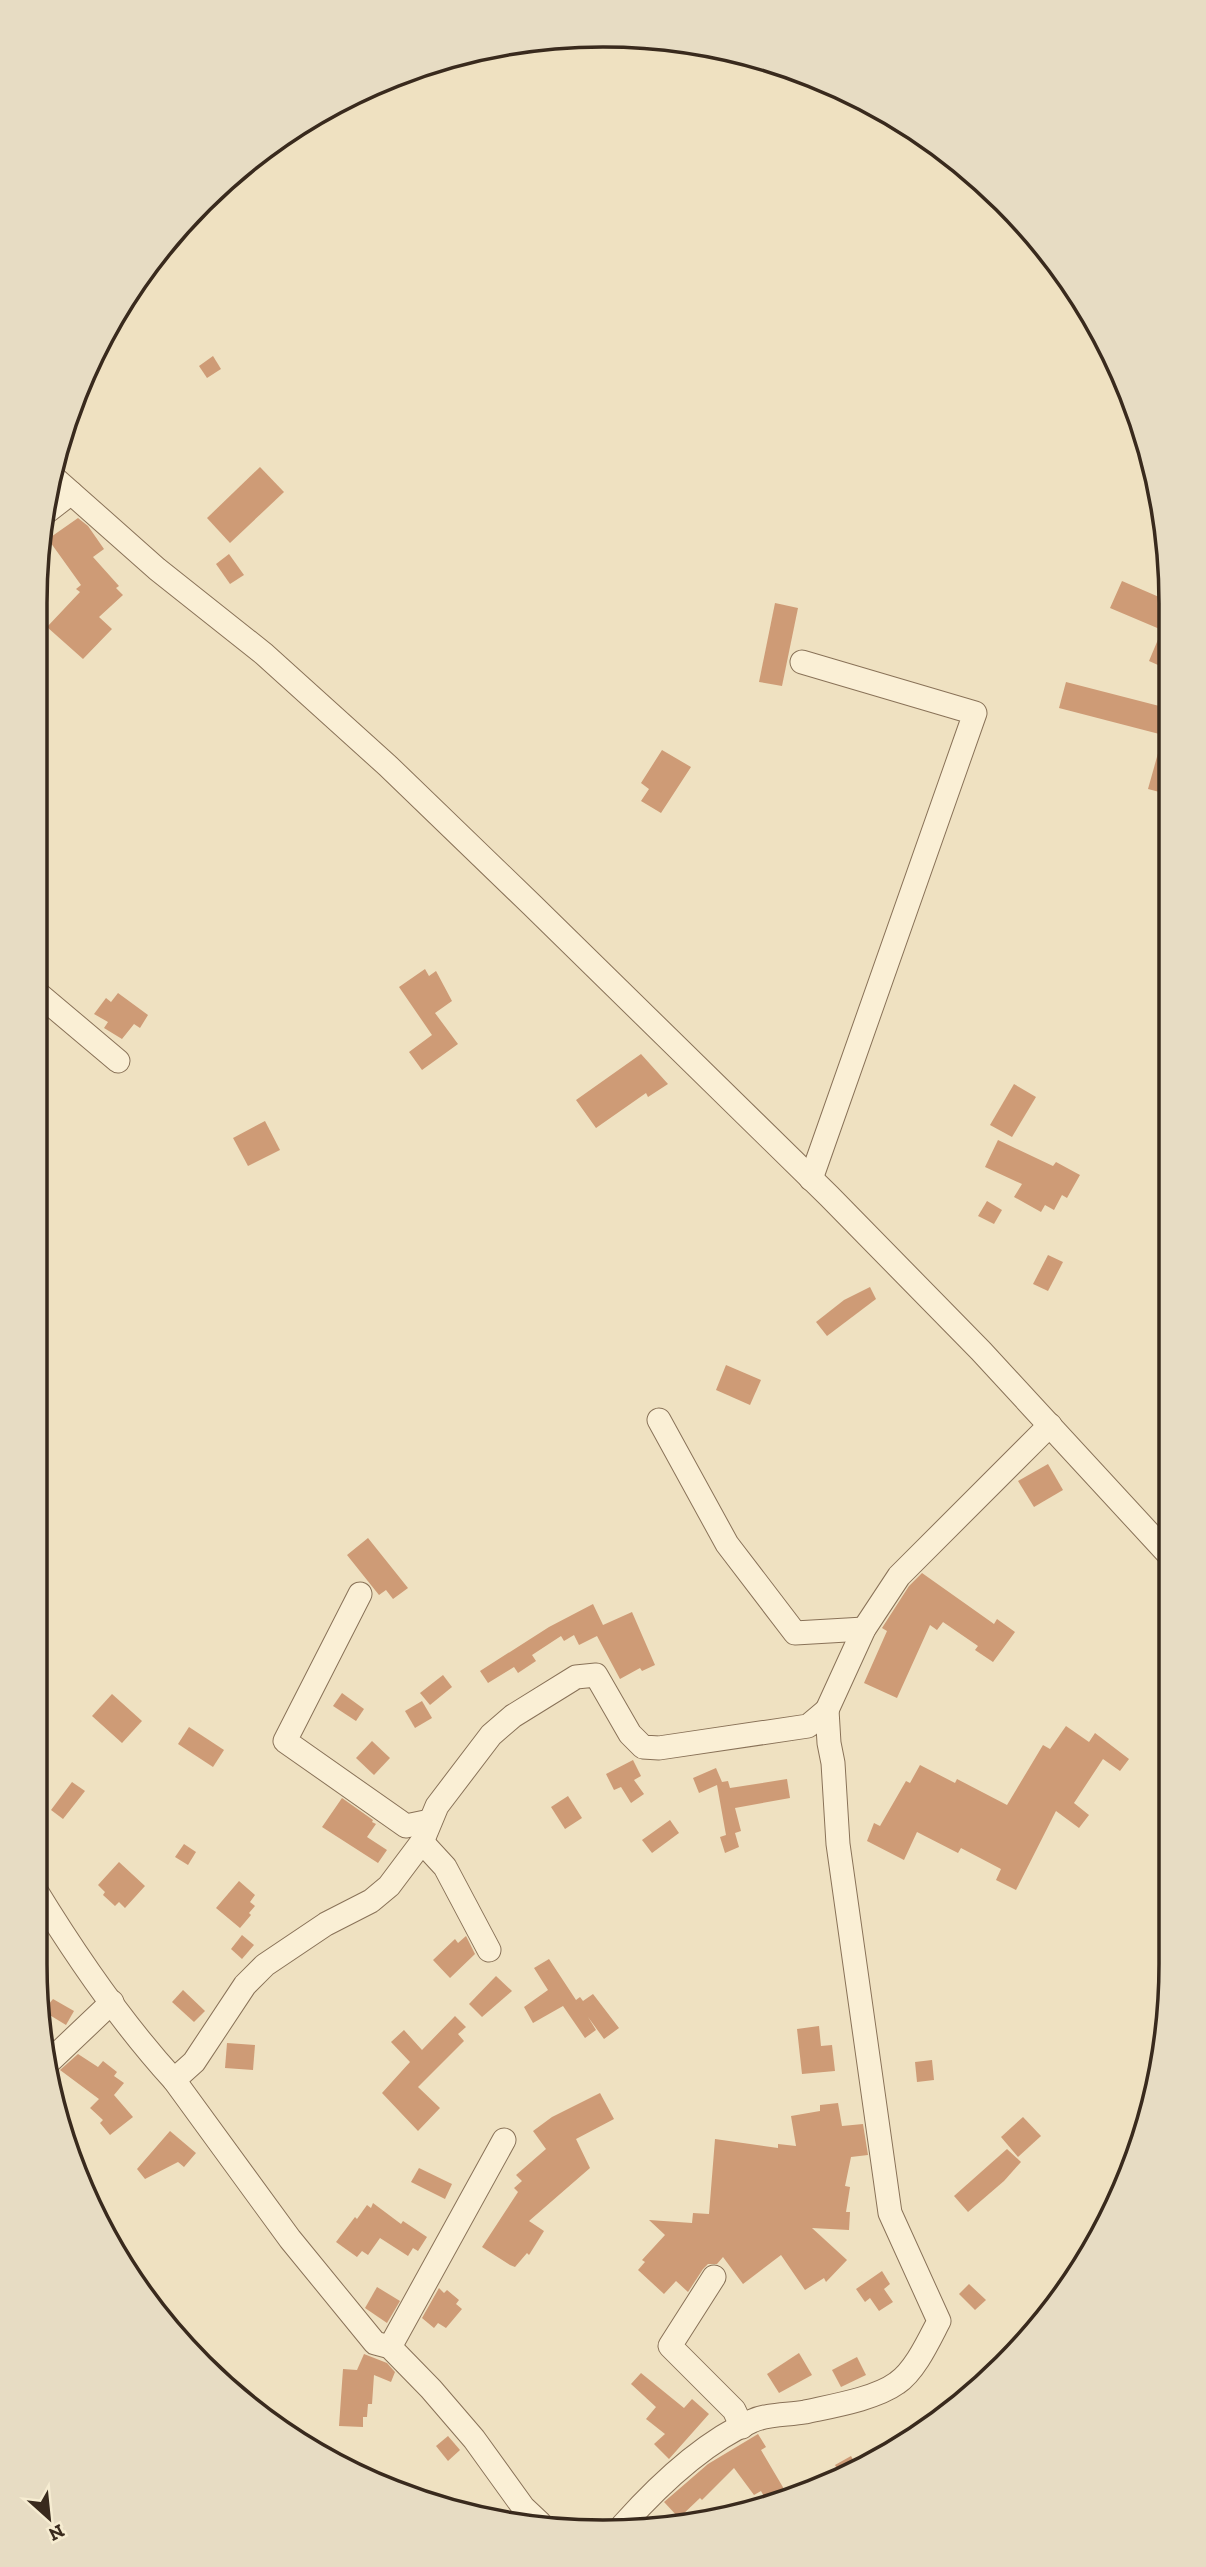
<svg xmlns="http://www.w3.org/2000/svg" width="1206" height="2567" font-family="'Zilla Slab',serif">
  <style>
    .building { fill: #ce9b76 }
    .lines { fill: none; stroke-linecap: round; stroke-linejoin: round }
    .minor-casing { stroke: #897258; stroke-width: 25 }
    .minor { stroke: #faefd5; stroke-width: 23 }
    .rim { fill: none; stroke: #392a1d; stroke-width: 3.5 }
  </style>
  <rect width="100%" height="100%" fill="#efe1c1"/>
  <g class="building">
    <path d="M213,356L221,369L207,378L199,366Z"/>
    <path d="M260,467L284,492L230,543L207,518Z"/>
    <path d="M78,518L88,526L104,549L93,557L119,586L116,588L123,595L99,617L112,629L83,659L47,627L80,592L76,589L81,585L48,539Z"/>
    <path d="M229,554L244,575L230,584L216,564Z"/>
    <path d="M1122,581L1166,600L1167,669L1149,661L1162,630L1110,608Z"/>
    <path d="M775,603L798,608L782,686L759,682Z"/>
    <path d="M1066,682L1167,708V736L1059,708Z"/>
    <path d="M1162,739H1167V794L1148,789Z"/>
    <path d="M662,750L691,767L661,813L641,801L649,789L641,783Z"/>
    <path d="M425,969L429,976L436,971L452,1001L435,1013L458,1044L422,1070L409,1052L432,1035L399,987Z"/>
    <path d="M118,993L148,1015L140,1028L134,1024L122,1039L104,1028L108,1022L94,1014L106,998L111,1002Z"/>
    <path d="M641,1054L668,1084L648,1097L646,1093L596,1128L576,1100Z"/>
    <path d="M1014,1084L1036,1097L1012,1137L990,1125Z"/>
    <path d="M265,1121L280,1150L248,1166L233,1138Z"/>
    <path d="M998,1140L1053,1166L1056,1162L1080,1175L1067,1198L1062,1195L1054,1210L1045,1205L1041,1212L1014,1197L1022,1184L985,1167Z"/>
    <path d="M987,1201L1002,1210L994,1224L978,1216Z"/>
    <path d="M1048,1255L1063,1262L1048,1291L1033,1284Z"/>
    <path d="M870,1287L876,1299L827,1336L816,1322L844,1300Z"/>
    <path d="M726,1365L761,1380L750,1405L716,1390Z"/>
    <path d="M1048,1464L1063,1490L1034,1507L1018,1481Z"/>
    <path d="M368,1538L408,1588L393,1599L386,1590L379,1595L347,1555Z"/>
    <path d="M922,1573L994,1624L997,1619L1015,1632L993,1662L975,1650L978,1646L943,1622L937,1630L930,1625L897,1698L864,1683L887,1631L882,1628L909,1586Z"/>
    <path d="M593,1604L603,1625L632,1612L655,1665L642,1671L640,1668L620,1679L597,1636L579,1645L574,1635L564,1641L561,1636L532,1655L536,1661L518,1673L514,1667L488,1683L480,1671L549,1627Z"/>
    <path d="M443,1675L452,1687L430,1705L420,1693Z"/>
    <path d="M342,1693L364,1709L356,1721L333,1706Z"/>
    <path d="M112,1694L142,1721L122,1743L92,1716Z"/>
    <path d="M422,1701L432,1718L415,1728L405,1711Z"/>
    <path d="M1066,1726L1089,1742L1095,1733L1129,1759L1120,1771L1103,1759L1074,1803L1089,1815L1079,1828L1056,1811L1016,1890L996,1880L1001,1869L961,1848L958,1853L917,1832L904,1860L867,1841L874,1823L880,1826L906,1781L910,1783L920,1765L955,1783L957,1779L1007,1805L1043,1745L1050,1749Z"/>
    <path d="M189,1727L224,1750L213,1767L178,1744Z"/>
    <path d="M372,1741L390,1758L374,1775L356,1758Z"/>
    <path d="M633,1760L641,1776L634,1780L644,1794L631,1803L621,1787L614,1790L606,1774Z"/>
    <path d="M716,1768L722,1782L728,1781L730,1788L787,1779L790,1798L735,1808L741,1831L735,1833L739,1847L725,1853L720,1837L726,1835L717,1785L699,1793L693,1778Z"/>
    <path d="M72,1782L85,1791L63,1819L51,1810Z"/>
    <path d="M568,1796L582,1818L565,1829L551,1807Z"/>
    <path d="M342,1798L373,1820L372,1822L376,1824L367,1837L387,1850L378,1863L322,1827Z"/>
    <path d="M670,1820L679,1833L652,1853L642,1840Z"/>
    <path d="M184,1844L196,1852L188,1865L175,1857Z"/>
    <path d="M119,1862L145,1886L125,1908L119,1902L115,1906L103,1895L105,1892L98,1885Z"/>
    <path d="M239,1881L255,1895L250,1902L255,1906L249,1913L251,1915L240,1928L216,1908Z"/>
    <path d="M242,1935L254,1945L242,1959L231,1949Z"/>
    <path d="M466,1936L475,1954L450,1978L433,1960L455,1939L458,1943Z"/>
    <path d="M549,1959L576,2000L580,1997L583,2001L593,1994L619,2028L604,2039L588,2017L596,2030L585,2038L563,2006L533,2023L524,2007L548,1990L534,1968Z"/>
    <path d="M496,1976L512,1991L482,2017L469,2004Z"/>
    <path d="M183,1990L205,2011L194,2022L172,2002Z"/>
    <path d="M53,1999L74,2011L66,2025L43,2011Z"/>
    <path d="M455,2016L466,2027L458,2034L464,2041L418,2087L440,2108L418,2131L382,2093L410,2062L391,2042L404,2030L422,2050Z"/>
    <path d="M819,2026L821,2046L832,2045L835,2071L802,2074L797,2029Z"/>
    <path d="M227,2043L255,2045L253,2070L225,2068Z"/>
    <path d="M78,2054L98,2067L103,2061L117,2072L114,2076L124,2083L114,2095L133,2117L110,2135L100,2123L103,2120L90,2108L99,2099L60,2070Z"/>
    <path d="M932,2060L934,2080L917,2082L915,2062Z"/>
    <path d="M600,2093L614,2119L576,2139L590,2168L529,2221L544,2231L529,2255L527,2253L515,2267L510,2265L482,2247L518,2192L514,2188L522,2181L516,2175L546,2149L533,2131L552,2117Z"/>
    <path d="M838,2103L842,2126L863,2124L868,2155L851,2157L845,2186L850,2187L846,2212H850L849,2230L812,2228L847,2260L826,2282L824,2278L805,2290L781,2255L743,2284L723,2257L717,2264H708L703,2269L688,2292L676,2281L664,2294L638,2270L645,2262L642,2260L665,2235L649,2220L692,2223L693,2213L709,2214L715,2139L778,2148V2144L796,2146L791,2116L820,2111V2105Z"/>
    <path d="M1023,2117L1041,2136L1018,2157L1001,2137Z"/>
    <path d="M170,2131L196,2153L184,2167L178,2162L145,2179L137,2169Z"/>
    <path d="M1007,2149L1021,2162L1004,2181L968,2212L954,2196Z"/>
    <path d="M419,2168L452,2184L445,2199L411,2182Z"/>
    <path d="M373,2203L401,2224L403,2221L427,2237L418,2251L413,2248L408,2256L380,2238L368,2255L362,2251L357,2257L336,2242L355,2217L357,2219L367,2205L371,2208Z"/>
    <path d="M882,2271L890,2284L884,2289L893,2302L879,2311L870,2298L865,2302L856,2289Z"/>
    <path d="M969,2284L986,2300L975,2310L959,2294Z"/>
    <path d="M377,2287L400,2301L387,2323L365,2308Z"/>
    <path d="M439,2288L444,2293L447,2290L459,2300L456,2304L462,2309L446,2328L438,2323L434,2328L422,2318Z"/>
    <path d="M799,2353L812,2375L779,2393L767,2374Z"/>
    <path d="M364,2354L387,2363L395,2372L391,2382L374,2375L372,2404H368L367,2417H363V2427L339,2426L343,2369L357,2370Z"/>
    <path d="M857,2357L866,2375L841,2387L832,2370Z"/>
    <path d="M641,2373L684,2408L692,2399L709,2414L669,2459L654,2444L665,2434L646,2419L656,2407L631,2384Z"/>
    <path d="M758,2434L766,2447L761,2450L787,2494L766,2500L761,2491L754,2495L734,2468L702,2500L700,2498L679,2518L664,2502L708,2464Z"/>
    <path d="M448,2436L460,2450L448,2461L436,2446Z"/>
    <path d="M851,2456L859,2470L842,2477L835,2465Z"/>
  </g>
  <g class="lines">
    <defs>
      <g id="minor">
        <path d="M51,475L157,569L264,654L388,766L532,905L829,1196L981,1351L1170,1556"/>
        <path d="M44,514L71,493"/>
        <path d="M802,662L975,713L811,1179"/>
        <path d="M35,991L118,1061"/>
        <path d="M659,1420L727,1544L795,1633L864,1629"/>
        <path d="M360,1594L285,1741L406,1826L430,1821"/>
        <path d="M827,1710L864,1629L899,1576L1050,1425"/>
        <path d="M422,1842L445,1867L489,1950"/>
        <path d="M35,1889C76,1956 121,2022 174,2080L290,2239L375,2343L390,2347L431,2389L474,2439L523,2507L540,2523"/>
        <path d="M51,2060L112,2002"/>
        <path d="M174,2080L194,2062L245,1985L265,1965L326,1924L371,1901L389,1886L422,1842L437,1806L491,1735L513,1716L576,1677L596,1675L630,1734L643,1747L659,1748L808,1726L827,1710L829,1743L833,1763L838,1844L890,2213L939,2321C929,2340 915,2371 897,2383C875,2399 832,2406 805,2412C788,2415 767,2414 752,2421C704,2442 657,2487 623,2525"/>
        <path d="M714,2277L670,2346L734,2410L742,2427"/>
        <path d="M390,2347L504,2140"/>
      </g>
    </defs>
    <use href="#minor" class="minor-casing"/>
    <use href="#minor" class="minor"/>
  </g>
  <path d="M0 0H1206V2567H0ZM603 47H603A556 556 0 0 1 1159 603V1964A556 556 0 0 1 603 2520H603A556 556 0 0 1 47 1964V603A556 556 0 0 1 603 47Z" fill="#e7dcc3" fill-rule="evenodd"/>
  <path class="rim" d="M603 47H603A556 556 0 0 1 1159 603V1964A556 556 0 0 1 603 2520H603A556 556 0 0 1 47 1964V603A556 556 0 0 1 603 47Z"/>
  <g transform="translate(49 2518) rotate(153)" stroke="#f6ecd1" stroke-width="5" paint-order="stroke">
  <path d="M0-5L12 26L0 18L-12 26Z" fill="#392a1d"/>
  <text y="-10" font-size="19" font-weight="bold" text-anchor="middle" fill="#392a1d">N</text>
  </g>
</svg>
